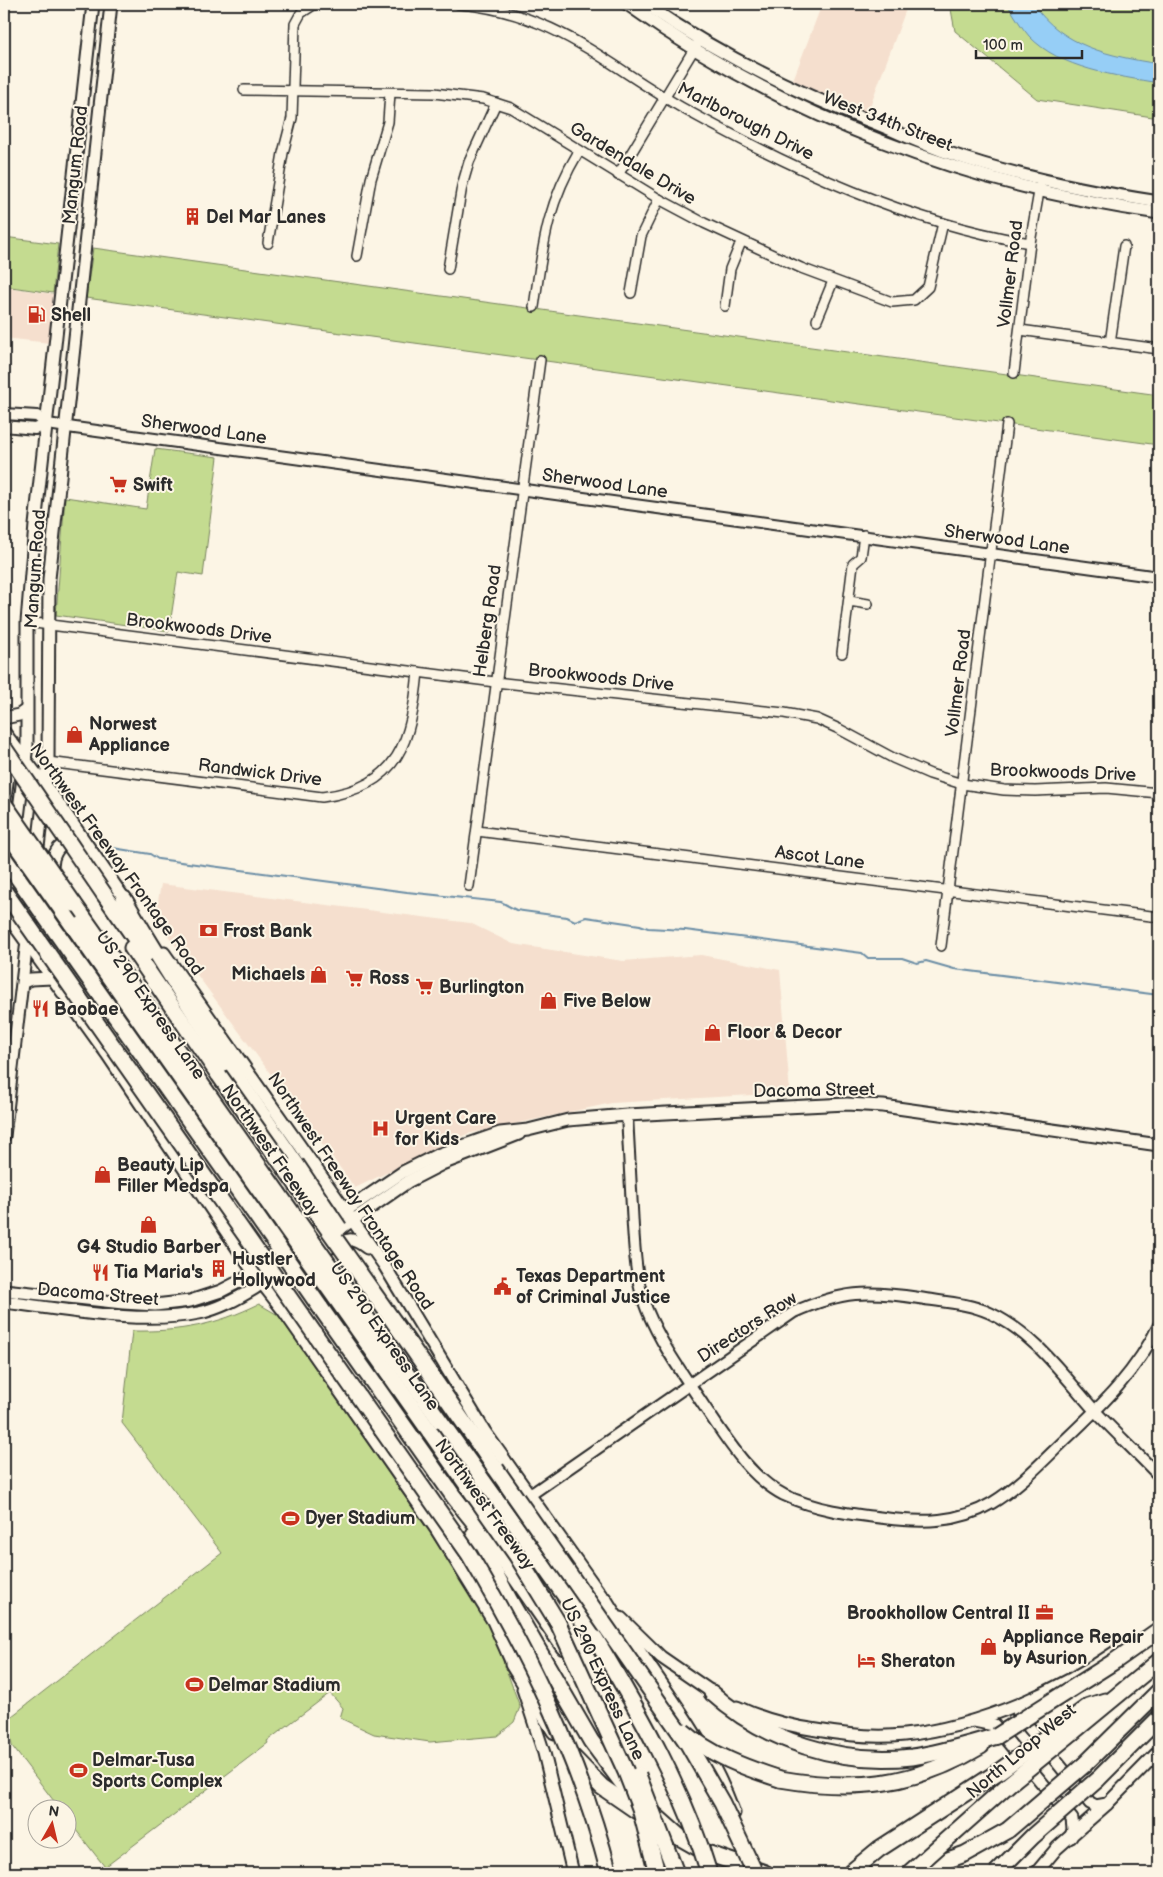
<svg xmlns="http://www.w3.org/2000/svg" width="1163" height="1877" font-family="'Balsamiq Sans',sans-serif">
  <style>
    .built { fill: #f5dfce }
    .green { fill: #c4db90; stroke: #78835e }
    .water { fill: #96cef6; stroke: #6b8da5 }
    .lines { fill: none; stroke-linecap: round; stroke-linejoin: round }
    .stream { stroke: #6b8da5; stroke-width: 2 }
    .minor-casing { stroke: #2b2b2b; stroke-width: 12 }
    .tertiary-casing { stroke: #2b2b2b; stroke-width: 14 }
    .secondary-casing { stroke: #2b2b2b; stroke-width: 15 }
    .motorway-casing { stroke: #2b2b2b; stroke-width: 19 }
    .minor { stroke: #fcf5e5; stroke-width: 9 }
    .tertiary { stroke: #fcf5e5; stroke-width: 10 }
    .secondary { stroke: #fcf5e5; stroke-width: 11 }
    .motorway { stroke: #fcf5e5; stroke-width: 15 }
    .motorway-bridge-casing { stroke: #2b2b2b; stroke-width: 19; stroke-linecap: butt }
    .motorway-bridge { stroke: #fcf5e5; stroke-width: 15 }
    .labels { text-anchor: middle; stroke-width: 4; stroke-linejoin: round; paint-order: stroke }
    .street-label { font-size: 18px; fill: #2b2b2b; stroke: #fcf5e5 }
    .poi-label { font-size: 18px; font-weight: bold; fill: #2b2b2b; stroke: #fcf5e5; text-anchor: start }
  </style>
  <rect width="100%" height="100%" fill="#fcf5e5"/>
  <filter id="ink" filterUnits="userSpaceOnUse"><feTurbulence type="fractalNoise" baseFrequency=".02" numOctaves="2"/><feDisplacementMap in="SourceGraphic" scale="10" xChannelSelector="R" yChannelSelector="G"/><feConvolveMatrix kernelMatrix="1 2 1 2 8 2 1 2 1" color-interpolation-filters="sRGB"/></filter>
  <g filter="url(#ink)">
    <g class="built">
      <path d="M822,4H908L867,114L793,80Z"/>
      <path d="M4,287L53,294L50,343L4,338Z"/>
      <path d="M161,884L470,923L513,944L623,961L701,955L780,970L790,1093L612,1103L467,1134L355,1188L155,918Z"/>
    </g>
    <g class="green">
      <path d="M950,4H1159V118L1037,99L955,31Z"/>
      <path d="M4,237L58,244L53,293L4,286Z"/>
      <path d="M93,248L1159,395V445L86,298Z"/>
      <path d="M155,449L218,457L203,576L178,572L169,631L56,615L65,497L146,509Z"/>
      <path d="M259,1304L278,1315L430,1533L489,1623L520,1707L514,1722L497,1736L430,1742L374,1734L340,1718L343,1708L330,1693L267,1741L268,1743L105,1867L68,1820V1810L60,1809L12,1746L9,1729L12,1716L222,1553L122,1423L132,1331C180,1332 216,1325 259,1304Z"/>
    </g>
    <path class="water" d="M1007,4H1033C1063,47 1110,56 1159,64V83C1117,76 1060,69 1029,36C1021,27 1014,14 1007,4Z"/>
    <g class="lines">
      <path class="stream" d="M113,848L150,854L158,859L407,892L501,902L516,910L567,917L575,921L586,917L640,925L648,928L685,930L862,953L868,958H902L917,963L926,961L954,969L1159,995"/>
      <defs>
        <g id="minor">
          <path d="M459,4C556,12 606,65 686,110C793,169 908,223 1030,243"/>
          <path d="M244,90L434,93L483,99L511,108L659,199L704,223L801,268L892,302L914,300L928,287L943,223"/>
          <path d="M618,175L697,44"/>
          <path d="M268,243L283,153L292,118L295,24L301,13L315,4"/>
          <path d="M357,256L371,179L388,122L390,93"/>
          <path d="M448,269L462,186L469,162L496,103"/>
          <path d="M631,293L641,236L659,199"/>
          <path d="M725,306L730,269L741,242"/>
          <path d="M534,307C543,245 546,206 579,151"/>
          <path d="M817,320L833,281"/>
          <path d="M1020,330L1159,349"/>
          <path d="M1110,343L1124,246"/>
          <path d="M1014,373L1030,243L1040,186"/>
          <path d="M849,601L868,604"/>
          <path d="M27,622L495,682L784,713L817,719L839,729L893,758L930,774L962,784L1004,790L1035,791L1106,788L1159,793"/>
          <path d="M842,653L853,564L861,557L864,535"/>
          <path d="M48,762L322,797C400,787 411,741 418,672"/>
          <path d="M477,831L1159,917"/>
          <path d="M469,886L540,360"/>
          <path d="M941,946L1007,424"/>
        </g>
        <g id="tertiary">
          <path d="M4,414L37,416L47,424"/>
          <path d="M4,426L35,429L47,424L75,428L1159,577"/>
          <path d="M627,1115C629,1152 631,1189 633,1227C635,1254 636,1284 647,1310C662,1346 683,1374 704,1406C726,1438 749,1477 784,1495C816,1510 849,1514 884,1518C921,1523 959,1523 992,1503C1020,1486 1043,1461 1067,1438C1103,1404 1137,1371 1159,1325"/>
          <path d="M530,1495L794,1312C842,1291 867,1290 919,1298C943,1302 968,1303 990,1313C1035,1334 1063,1375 1095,1411C1116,1433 1138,1454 1159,1476"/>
        </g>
        <g id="secondary">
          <path d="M627,4C782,116 971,187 1159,213"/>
          <path d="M645,4C716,53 793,91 872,122C897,132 921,143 946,152C1014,176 1088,191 1159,202"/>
          <path d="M4,718L19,715L26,710"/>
          <path d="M4,732L57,801L128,904"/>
          <path d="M4,807L9,766L8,754"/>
          <path d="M4,911L107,1054L254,1273L283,1310L436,1529L493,1621L515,1670"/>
          <path d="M4,931L27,745V622L35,525L93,4"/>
          <path d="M42,947L53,859C57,847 62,843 75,843"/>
          <path d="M164,953L384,1265L485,1432L608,1605"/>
          <path d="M23,982L31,979L52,978"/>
          <path d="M4,1136L48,762L49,579L111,4"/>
          <path d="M4,1290L123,1303L155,1305L190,1301L221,1291L248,1277L403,1172L437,1155L500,1133L528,1130L568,1120L627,1115L847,1104L883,1106L1159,1145"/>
          <path d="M281,1292L283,1282C298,1271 332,1241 349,1240C356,1239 362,1244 367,1248"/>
          <path d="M4,1302C64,1309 139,1325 199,1313C219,1309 237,1299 255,1288L409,1181L442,1164L519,1134"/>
          <path d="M621,1618L661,1657L719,1697"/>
          <path d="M523,1689L544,1753L573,1873"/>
          <path d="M1024,1702L1018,1710L1019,1715L1090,1803L1096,1806L1107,1804"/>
          <path d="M737,1707C762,1719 790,1726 817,1730C845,1735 875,1738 904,1735C980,1727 1061,1690 1123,1647"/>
          <path d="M974,1721L994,1725L1072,1819L1073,1829L1071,1837"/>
          <path d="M1036,1873L1057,1848L1107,1804L1159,1751"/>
        </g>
        <g id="motorway">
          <path d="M104,894L146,954"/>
          <path d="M124,899C177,990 236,1077 296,1164"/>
          <path d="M74,904L278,1193"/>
          <path d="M71,923L267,1201"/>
          <path d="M132,948L219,1075"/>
          <path d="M68,949L253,1211"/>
          <path d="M346,1289L595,1638"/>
          <path d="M335,1297L430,1432"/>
          <path d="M320,1307L454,1497L501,1556L564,1647"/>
          <path d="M394,1322L496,1469"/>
          <path d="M474,1534L510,1601L591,1741L629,1792L681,1838"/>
          <path d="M604,1600C647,1672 703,1734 732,1813"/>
          <path d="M513,1664L555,1731"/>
          <path d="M712,1693C765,1741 840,1765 912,1757C941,1753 969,1744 997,1736"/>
          <path d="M1066,1723L1089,1706L1105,1701"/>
          <path d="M1073,1732L1159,1661"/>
          <path d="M570,1754L602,1787L650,1820"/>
          <path d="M1084,1765L1159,1691"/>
          <path d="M780,1779C855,1792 915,1786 981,1746"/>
          <path d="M1098,1779L1159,1718"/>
          <path d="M672,1833L707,1853L765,1873"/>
          <path d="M911,1873L965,1854L1008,1830"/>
        </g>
      </defs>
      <use href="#minor" class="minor-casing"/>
      <use href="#tertiary" class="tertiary-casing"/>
      <use href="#secondary" class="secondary-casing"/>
      <use href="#motorway" class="motorway-casing"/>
      <use href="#minor" class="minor"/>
      <use href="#tertiary" class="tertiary"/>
      <use href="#secondary" class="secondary"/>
      <use href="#motorway" class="motorway"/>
      <defs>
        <g id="motorway-bridge">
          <path d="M4,748L104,894"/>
          <path d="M4,804L74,904"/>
          <path d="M4,828L71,923"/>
          <path d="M4,858L68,949"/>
          <path d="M4,891L469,1554C529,1655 580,1760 609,1873"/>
          <path d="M219,1075L394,1322"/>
          <path d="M296,1164L339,1228"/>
          <path d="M278,1193L346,1289"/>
          <path d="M267,1201L335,1297"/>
          <path d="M253,1211L320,1307"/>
          <path d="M430,1432L517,1556L558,1623L626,1772L640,1808L657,1873"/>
          <path d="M496,1469L688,1744L722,1803L755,1873"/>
          <path d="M595,1638C640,1713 684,1790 709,1873"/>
          <path d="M683,1731C710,1755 746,1768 780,1779"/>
          <path d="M997,1736L1115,1661L1159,1630"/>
          <path d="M638,1775L676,1873"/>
          <path d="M1008,1830L1084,1765"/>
          <path d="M850,1873L879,1849L1001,1770L1066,1723"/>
          <path d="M909,1873L1009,1784L1073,1732"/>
          <path d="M996,1873L1033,1836L1098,1779"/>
        </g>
      </defs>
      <use href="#motorway-bridge" class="motorway-bridge-casing"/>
      <use href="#motorway-bridge" class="motorway-bridge"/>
    </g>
  </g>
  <defs>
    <symbol id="building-bare" viewBox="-9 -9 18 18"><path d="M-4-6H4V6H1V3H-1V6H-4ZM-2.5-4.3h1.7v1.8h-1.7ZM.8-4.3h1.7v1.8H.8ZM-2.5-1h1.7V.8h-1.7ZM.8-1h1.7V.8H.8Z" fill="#c8321e" stroke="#fcf5e5" stroke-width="2.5" paint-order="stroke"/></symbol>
    <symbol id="fuel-bare" viewBox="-9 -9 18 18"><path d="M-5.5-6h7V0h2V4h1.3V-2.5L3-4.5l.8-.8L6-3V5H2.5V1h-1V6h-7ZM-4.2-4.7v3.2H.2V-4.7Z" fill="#c8321e" stroke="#fcf5e5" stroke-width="2.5" paint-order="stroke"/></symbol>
    <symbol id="supermarket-bare" viewBox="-9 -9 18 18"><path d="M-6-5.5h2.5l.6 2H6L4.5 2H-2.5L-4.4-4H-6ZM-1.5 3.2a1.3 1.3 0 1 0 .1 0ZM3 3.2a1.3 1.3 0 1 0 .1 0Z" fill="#c8321e" stroke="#fcf5e5" stroke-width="2.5" paint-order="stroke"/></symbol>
    <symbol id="shop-bare" viewBox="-9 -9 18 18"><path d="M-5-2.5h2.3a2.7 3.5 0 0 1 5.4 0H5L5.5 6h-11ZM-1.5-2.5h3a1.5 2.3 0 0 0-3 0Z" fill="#c8321e" stroke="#fcf5e5" stroke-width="2.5" paint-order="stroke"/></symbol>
    <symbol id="bank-bare" viewBox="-9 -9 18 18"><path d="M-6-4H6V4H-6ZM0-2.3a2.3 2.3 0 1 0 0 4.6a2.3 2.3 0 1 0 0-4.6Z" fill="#c8321e" stroke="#fcf5e5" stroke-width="2.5" paint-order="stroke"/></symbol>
    <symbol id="restaurant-bare" viewBox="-9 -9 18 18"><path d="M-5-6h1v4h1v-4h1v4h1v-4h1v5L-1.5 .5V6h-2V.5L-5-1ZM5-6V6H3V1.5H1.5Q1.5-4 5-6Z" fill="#c8321e" stroke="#fcf5e5" stroke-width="2.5" paint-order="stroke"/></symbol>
    <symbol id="hospital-bare" viewBox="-9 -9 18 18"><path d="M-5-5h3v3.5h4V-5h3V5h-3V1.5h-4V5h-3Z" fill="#c8321e" stroke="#fcf5e5" stroke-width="2.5" paint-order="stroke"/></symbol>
    <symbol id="civic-bare" viewBox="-9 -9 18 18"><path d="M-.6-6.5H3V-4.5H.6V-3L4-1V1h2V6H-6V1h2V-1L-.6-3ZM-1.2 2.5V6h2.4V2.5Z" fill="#c8321e" stroke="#fcf5e5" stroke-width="2.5" paint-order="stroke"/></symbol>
    <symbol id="stadium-bare" viewBox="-9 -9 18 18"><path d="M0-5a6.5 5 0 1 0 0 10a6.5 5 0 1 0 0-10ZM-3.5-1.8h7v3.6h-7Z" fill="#c8321e" stroke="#fcf5e5" stroke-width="2.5" paint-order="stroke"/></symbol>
    <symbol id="office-bare" viewBox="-9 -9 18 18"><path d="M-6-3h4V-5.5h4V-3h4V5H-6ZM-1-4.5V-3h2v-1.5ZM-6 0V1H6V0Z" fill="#c8321e" stroke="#fcf5e5" stroke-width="2.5" paint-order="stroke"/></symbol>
    <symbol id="hotel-bare" viewBox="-9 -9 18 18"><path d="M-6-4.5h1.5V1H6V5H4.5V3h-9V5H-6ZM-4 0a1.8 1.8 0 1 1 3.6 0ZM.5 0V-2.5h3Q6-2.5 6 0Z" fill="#c8321e" stroke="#fcf5e5" stroke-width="2.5" paint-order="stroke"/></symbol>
  </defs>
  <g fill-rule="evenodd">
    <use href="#building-bare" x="180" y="204" width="25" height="25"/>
    <use href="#fuel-bare" x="24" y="302" width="25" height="25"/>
    <use href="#supermarket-bare" x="106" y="472" width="25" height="25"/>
    <use href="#shop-bare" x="62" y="722" width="25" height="25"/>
    <use href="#bank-bare" x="196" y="918" width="25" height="25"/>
    <use href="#shop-bare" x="306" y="962" width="25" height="25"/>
    <use href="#supermarket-bare" x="342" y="966" width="25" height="25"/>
    <use href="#supermarket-bare" x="412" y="974" width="25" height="25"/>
    <use href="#shop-bare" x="536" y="988" width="25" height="25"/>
    <use href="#restaurant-bare" x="28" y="996" width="25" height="25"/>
    <use href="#shop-bare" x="700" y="1020" width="25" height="25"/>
    <use href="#hospital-bare" x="368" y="1116" width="25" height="25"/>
    <use href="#shop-bare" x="90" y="1162" width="25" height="25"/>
    <use href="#shop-bare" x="136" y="1212" width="25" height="25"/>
    <use href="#building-bare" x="206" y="1256" width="25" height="25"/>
    <use href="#restaurant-bare" x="88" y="1260" width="25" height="25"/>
    <use href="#civic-bare" x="490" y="1274" width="25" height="25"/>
    <use href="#stadium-bare" x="278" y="1506" width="25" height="25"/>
    <use href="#office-bare" x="1032" y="1600" width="25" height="25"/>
    <use href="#shop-bare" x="976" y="1634" width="25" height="25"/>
    <use href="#hotel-bare" x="854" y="1648" width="25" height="25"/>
    <use href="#stadium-bare" x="182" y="1672" width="25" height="25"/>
    <use href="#stadium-bare" x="66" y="1758" width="25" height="25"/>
  </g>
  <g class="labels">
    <g class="street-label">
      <text transform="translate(746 121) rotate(27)" y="6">Marlborough Drive</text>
      <text transform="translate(888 121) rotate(21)" y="6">West 34th Street</text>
      <text transform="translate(633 163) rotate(31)" y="6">Gardendale Drive</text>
      <text transform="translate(75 165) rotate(-84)" y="6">Mangum Road</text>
      <text transform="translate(1010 274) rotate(-83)" y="6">Vollmer Road</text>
      <text transform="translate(204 429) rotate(8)" y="6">Sherwood Lane</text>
      <text transform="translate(605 483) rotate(8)" y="6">Sherwood Lane</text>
      <text transform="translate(1007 539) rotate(8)" y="6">Sherwood Lane</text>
      <text transform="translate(35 569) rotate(-86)" y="6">Mangum Road</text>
      <text transform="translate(487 621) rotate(-82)" y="6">Helberg Road</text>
      <text transform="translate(199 628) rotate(7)" y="6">Brookwoods Drive</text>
      <text transform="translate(601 677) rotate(6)" y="6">Brookwoods Drive</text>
      <text transform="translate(958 683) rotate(-83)" y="6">Vollmer Road</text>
      <text transform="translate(260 772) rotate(7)" y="6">Randwick Drive</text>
      <text transform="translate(1063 772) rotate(2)" y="6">Brookwoods Drive</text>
      <text transform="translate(820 857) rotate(7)" y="6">Ascot Lane</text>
      <text transform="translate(117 859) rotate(54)" y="6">Northwest Freeway Frontage Road</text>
      <text transform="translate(151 1005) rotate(55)" y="6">US 290 Express Lane</text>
      <text transform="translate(814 1090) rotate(-1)" y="6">Dacoma Street</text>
      <text transform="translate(271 1150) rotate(55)" y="6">Northwest Freeway</text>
      <text transform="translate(351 1191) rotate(56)" y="6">Northwest Freeway Frontage Road</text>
      <text transform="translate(98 1294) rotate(5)" y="6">Dacoma Street</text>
      <text transform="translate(747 1327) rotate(-33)" y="6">Directors Row</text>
      <text transform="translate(385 1336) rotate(55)" y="6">US 290 Express Lane</text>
      <text transform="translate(485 1504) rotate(54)" y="6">Northwest Freeway</text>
      <text transform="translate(603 1679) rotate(65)" y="6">US 290 Express Lane</text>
      <text transform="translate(1021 1751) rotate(-40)" y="6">North Loop West</text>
    </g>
    <g class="poi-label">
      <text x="206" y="223">Del Mar Lanes</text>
      <text x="51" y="321">Shell</text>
      <text x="133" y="491">Swift</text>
      <text x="89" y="730">Norwest<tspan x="89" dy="21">Appliance</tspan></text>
      <text x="223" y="937">Frost Bank</text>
      <text x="305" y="980" text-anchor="end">Michaels</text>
      <text x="369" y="984">Ross</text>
      <text x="439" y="993">Burlington</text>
      <text x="563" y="1007">Five Below</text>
      <text x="54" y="1015">Baobae</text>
      <text x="727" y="1038">Floor &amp; Decor</text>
      <text x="395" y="1124">Urgent Care<tspan x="395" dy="21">for Kids</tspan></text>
      <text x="117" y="1171">Beauty Lip<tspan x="117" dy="21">Filler Medspa</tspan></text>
      <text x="149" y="1253" text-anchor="middle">G4 Studio Barber</text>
      <text x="232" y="1265">Hustler<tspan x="232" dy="21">Hollywood</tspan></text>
      <text x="114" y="1278">Tia Maria's</text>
      <text x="516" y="1282">Texas Department<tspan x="516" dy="21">of Criminal Justice</tspan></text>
      <text x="305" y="1524">Dyer Stadium</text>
      <text x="1030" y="1619" text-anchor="end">Brookhollow Central II</text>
      <text x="1003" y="1643">Appliance Repair<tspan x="1003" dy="21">by Asurion</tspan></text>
      <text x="881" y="1667">Sheraton</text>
      <text x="208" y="1691">Delmar Stadium</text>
      <text x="92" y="1766">Delmar-Tusa<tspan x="92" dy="21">Sports Complex</tspan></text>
    </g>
  </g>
  <rect width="1163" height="1877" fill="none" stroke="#fcf5e5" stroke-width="20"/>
  <rect x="10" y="10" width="1143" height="1857" fill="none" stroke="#2b2b2b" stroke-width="2" filter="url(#ink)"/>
  <g transform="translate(52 1824) rotate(8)"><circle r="24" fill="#fcf5e5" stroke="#a8a49b"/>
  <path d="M0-4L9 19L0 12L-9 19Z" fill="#c8321e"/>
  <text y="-8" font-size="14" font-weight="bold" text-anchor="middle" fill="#2b2b2b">N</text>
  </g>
  <path d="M976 50v8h106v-8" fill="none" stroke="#2b2b2b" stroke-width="2.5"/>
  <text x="983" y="50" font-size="15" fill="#2b2b2b" stroke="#fcf5e5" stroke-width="4" paint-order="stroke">100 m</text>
</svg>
